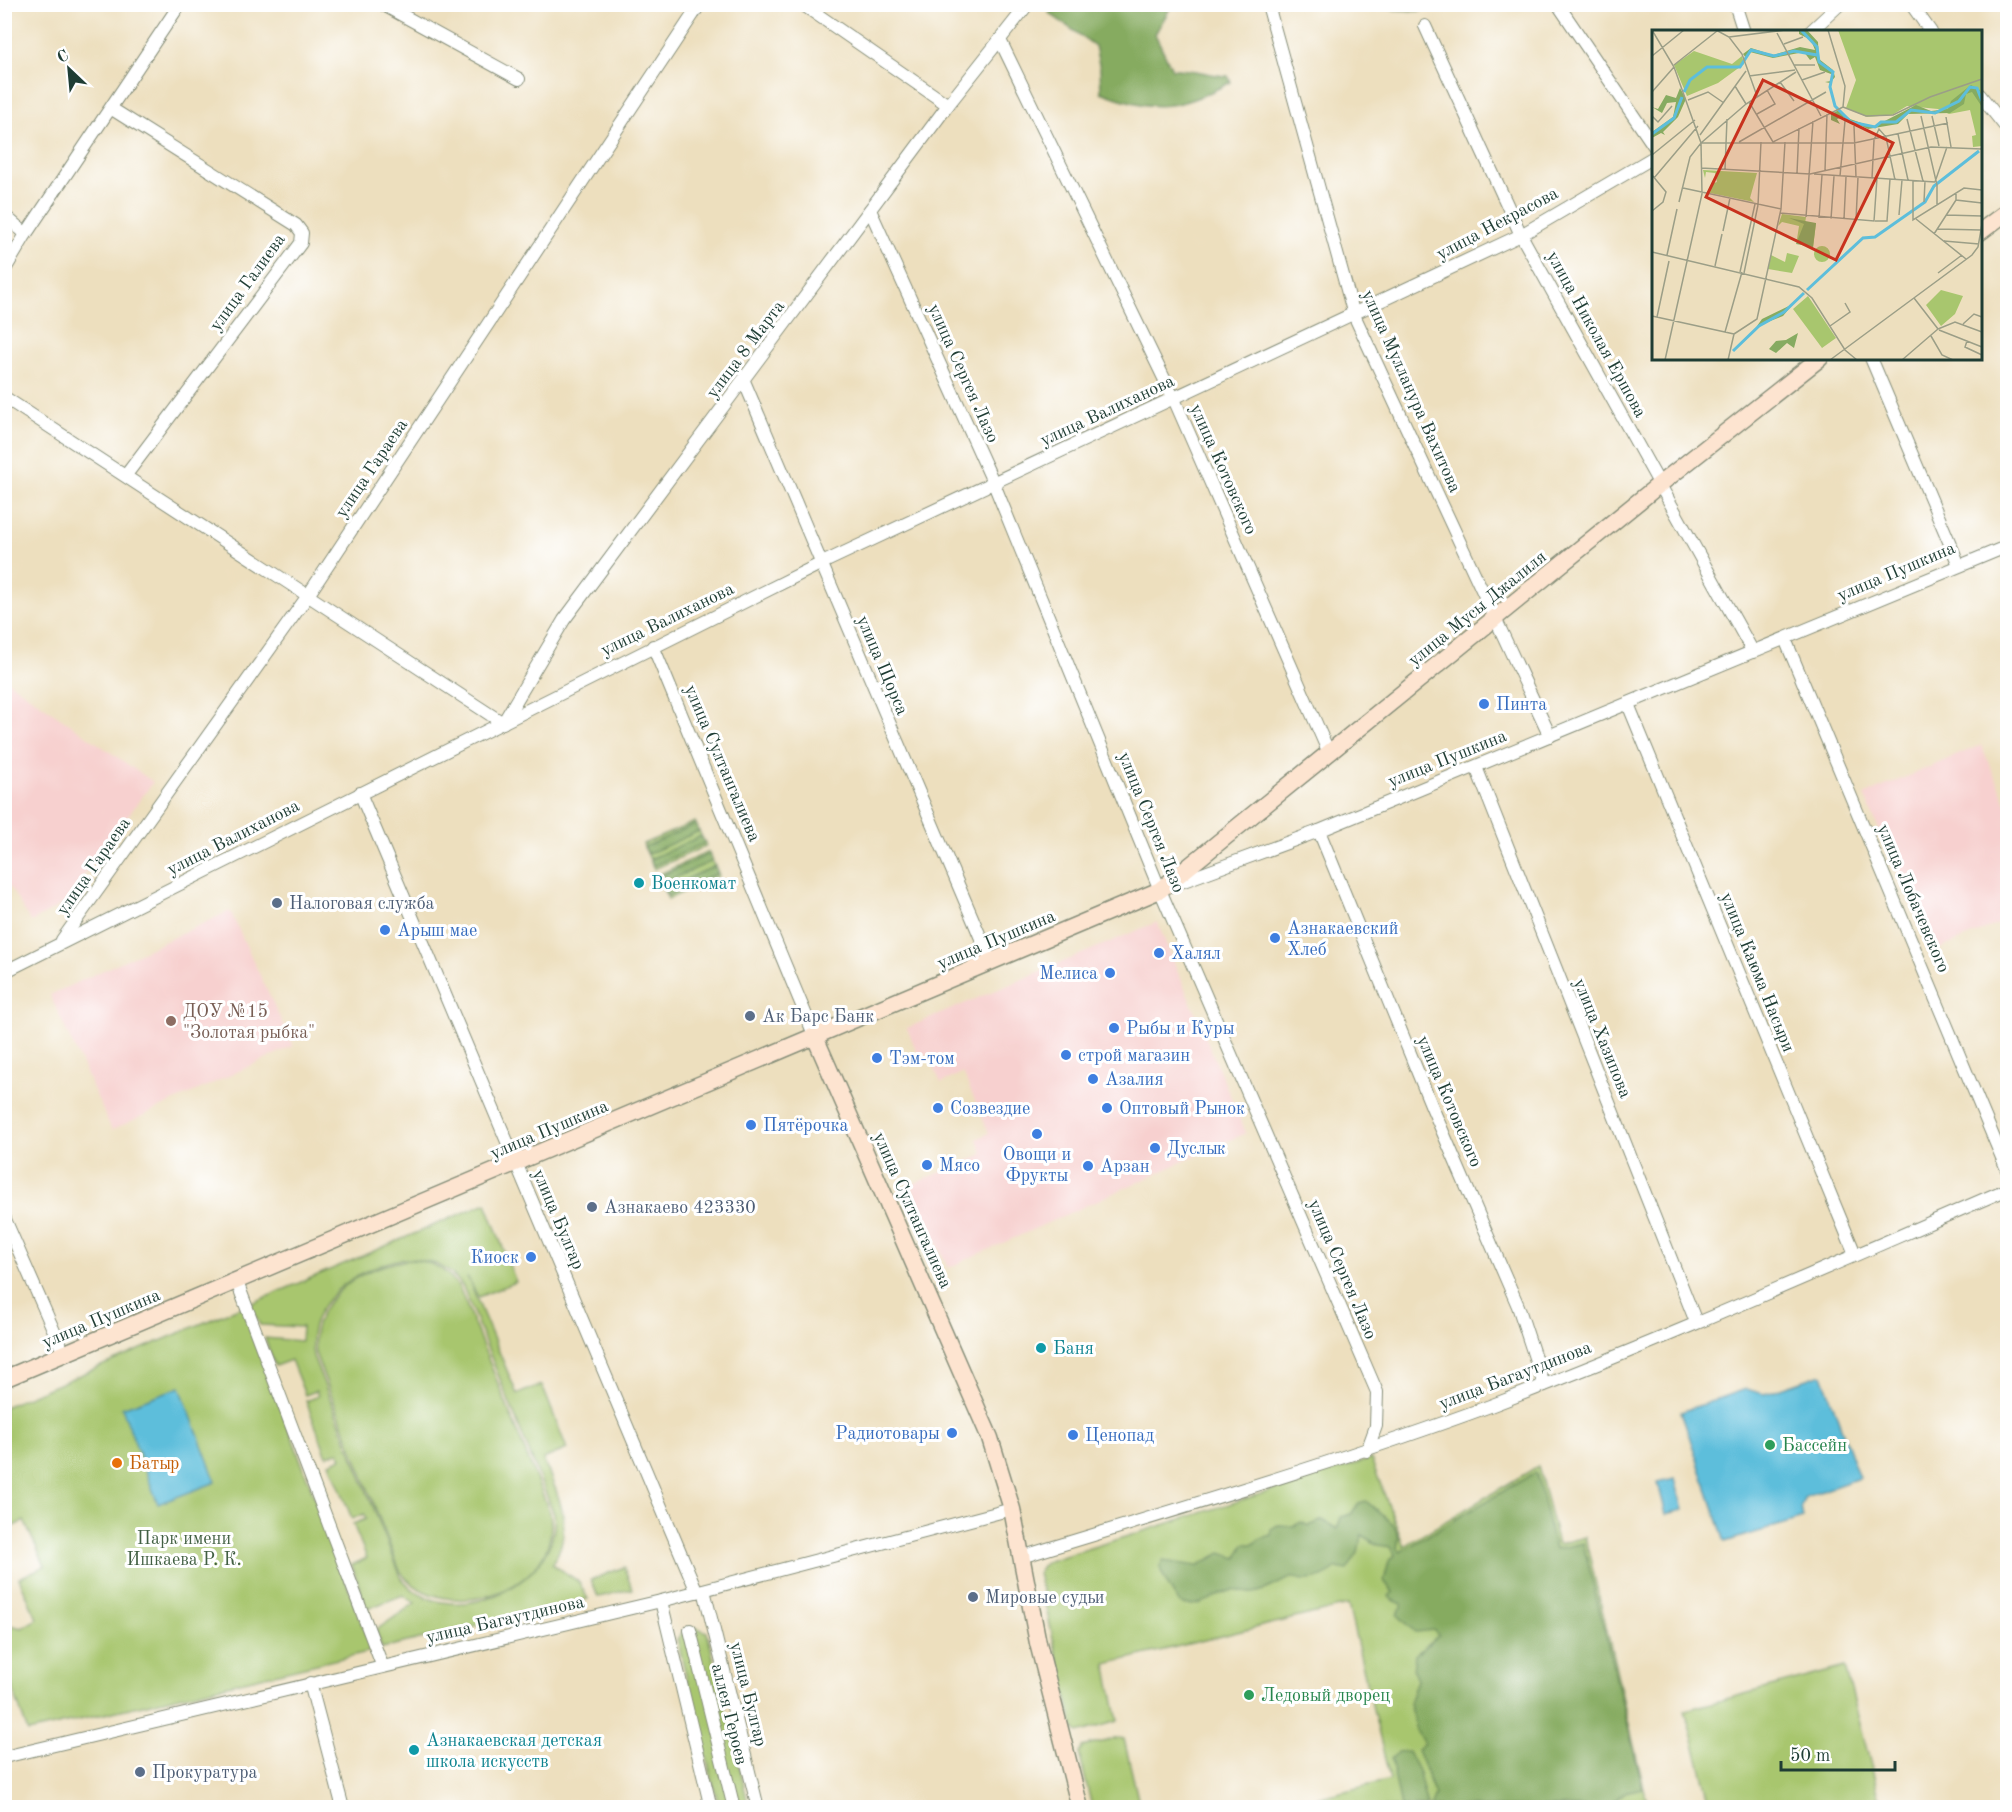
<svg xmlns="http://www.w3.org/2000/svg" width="2012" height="1812" font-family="'Old Standard TT',serif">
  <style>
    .built { fill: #f7d0cf }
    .green { fill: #a8c66e; stroke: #648251; stroke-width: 1.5; fill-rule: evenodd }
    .forest { fill: #86ab61; stroke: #52744a; stroke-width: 1.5 }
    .water { fill: #5dbedb; stroke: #3e7e88; stroke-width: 1.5 }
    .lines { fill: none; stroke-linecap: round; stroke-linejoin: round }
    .street-casing { stroke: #868e79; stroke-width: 14 }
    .secondary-casing { stroke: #868e79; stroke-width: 19 }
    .street { stroke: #fff; stroke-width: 12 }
    .secondary { stroke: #fde4d0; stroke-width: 16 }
    .shop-dot { fill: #3f7fe0; stroke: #fff; stroke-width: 2 }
    .culture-dot { fill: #0f9aa8; stroke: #fff; stroke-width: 2 }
    .service-dot { fill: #5c6f8a; stroke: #fff; stroke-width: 2 }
    .education-dot { fill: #8d6e63; stroke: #fff; stroke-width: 2 }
    .leisure-dot { fill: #2e9e5b; stroke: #fff; stroke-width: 2 }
    .food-dot { fill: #e8710a; stroke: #fff; stroke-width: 2 }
    .labels { text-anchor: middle; stroke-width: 6; stroke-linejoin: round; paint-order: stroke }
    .street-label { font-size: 18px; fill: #1f3d34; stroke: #fff }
    .shop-label { font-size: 18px; fill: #366cbe; stroke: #fff; text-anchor: start }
    .culture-label { font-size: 18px; fill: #0d838f; stroke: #fff; text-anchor: start }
    .service-label { font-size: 18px; fill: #4e5e75; stroke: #fff; text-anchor: start }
    .education-label { font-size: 18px; fill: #785e54; stroke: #fff; text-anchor: start }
    .leisure-label { font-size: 18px; fill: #27864d; stroke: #fff; text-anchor: start }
    .food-label { font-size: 18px; fill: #c56008; stroke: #fff; text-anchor: start }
    .park-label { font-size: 18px; fill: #415f42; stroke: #fff }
    .inset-river { fill: none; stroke: #5dbedb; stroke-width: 3 }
    .inset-road { fill: none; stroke: #9b9e87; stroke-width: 1.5 }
    .view { fill: #c8321e; fill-opacity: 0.15; stroke: #c8321e; stroke-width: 3 }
    .inset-edge { fill: none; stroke: #1f3d34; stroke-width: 3 }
  </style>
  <rect width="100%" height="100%" fill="#fff"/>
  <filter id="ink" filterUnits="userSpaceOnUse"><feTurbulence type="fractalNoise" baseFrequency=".0167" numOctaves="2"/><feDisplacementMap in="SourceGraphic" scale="12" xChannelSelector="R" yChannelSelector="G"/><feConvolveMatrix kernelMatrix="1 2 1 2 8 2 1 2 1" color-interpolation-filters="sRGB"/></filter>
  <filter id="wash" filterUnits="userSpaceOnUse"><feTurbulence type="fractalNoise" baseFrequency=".008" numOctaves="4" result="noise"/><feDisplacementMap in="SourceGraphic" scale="24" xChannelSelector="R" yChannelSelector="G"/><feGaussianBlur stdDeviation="1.35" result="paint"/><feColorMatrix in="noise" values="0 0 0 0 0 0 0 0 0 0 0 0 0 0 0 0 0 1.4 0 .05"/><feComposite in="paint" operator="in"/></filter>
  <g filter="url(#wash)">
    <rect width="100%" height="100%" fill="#eddfbe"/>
    <g class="built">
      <path d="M5,679L153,782L63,904L31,922L10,887L5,884Z"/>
      <path d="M1981,745L2007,805V920L1932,952L1864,795Z"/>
      <path d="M230,911L293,1046L112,1130L50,995Z"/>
      <path d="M1157,922L1246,1133L948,1268L911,1185L983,1154L977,1139L989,1133L963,1073L941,1083L928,1054L919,1057L907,1028Z"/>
    </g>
    <g class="green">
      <path d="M695,822L706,846L654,869L643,844Z"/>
      <path d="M708,852L719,876L668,899L657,875Z"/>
      <path d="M486,1203L516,1282L478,1297L467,1276L517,1394L542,1385L567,1449L543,1459C558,1495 576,1528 552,1564L578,1581L588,1599L382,1648L376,1630L415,1603L403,1595L367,1609L352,1565L367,1558L353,1524L366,1519L364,1514L352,1519L330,1463L342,1458L339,1452L327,1456L306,1401L318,1396L316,1391L305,1395L291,1360L275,1366L265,1338L301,1341L302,1327L260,1325L250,1304ZM402,1259C428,1258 448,1265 463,1287L554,1514C561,1587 444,1636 401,1577L313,1356C303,1303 356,1268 402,1259Z"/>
      <path d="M411,1260C432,1261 449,1271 460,1289L550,1513C564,1590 443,1630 400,1571L315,1353C308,1299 364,1264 411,1260Z"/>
      <path d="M243,1306L372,1651L28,1732L5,1667V1624L22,1628L37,1619L19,1578L45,1566L24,1521L5,1530L4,1407Z"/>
      <path d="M1371,1459L1404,1546L1538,1466L1558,1544L1585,1537L1647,1801L1619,1808L1302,1807L1309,1800L1390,1780L1348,1605L1106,1664L1118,1721L1078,1733L1074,1729L1038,1573L1042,1566L1049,1561Z"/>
      <path d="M624,1567L632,1589L598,1597L591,1580Z"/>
      <path d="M697,1628L707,1632L749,1807H719L677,1639L684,1631Z"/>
      <path d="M1845,1667L1882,1807H1711L1685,1710Z"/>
      <path d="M1119,1738L1124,1739L1140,1807H1092L1079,1753L1082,1747Z"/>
    </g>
    <g class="forest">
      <path d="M1052,5H1172L1155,34L1172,69C1192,68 1208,75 1228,76L1231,82C1179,109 1156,114 1101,92L1100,69L1095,46L1049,13Z"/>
      <path d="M1327,5L1437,4V5L1418,11Z"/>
      <path d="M696,824L699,831L648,854L644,847Z"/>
      <path d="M701,836L705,843L653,866L650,859Z"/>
      <path d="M709,854L713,861L661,884L658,877Z"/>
      <path d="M715,866L718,873L667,896L664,889Z"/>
      <path d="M1536,1472L1555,1549L1583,1543L1643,1788L1625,1792L1609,1807H1430L1435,1795L1417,1750L1424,1744L1416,1730L1409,1703L1417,1680L1413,1671L1415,1655L1439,1635L1434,1630L1415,1632L1398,1615L1402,1604L1391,1599L1389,1596L1393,1592L1384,1581L1389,1561L1395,1555L1391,1547L1378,1545L1361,1535L1358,1553L1347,1570L1337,1568C1328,1575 1316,1581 1304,1580C1299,1580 1296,1577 1291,1578C1277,1583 1268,1591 1253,1593C1245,1594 1238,1589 1230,1591C1215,1595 1200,1609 1182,1604C1177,1603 1160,1572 1160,1566L1163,1561L1197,1566L1221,1553L1237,1558L1244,1544H1254L1259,1539L1271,1535V1529L1278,1525L1294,1526L1301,1522L1309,1526L1323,1520L1337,1529L1341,1517L1351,1514L1359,1503L1366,1501L1393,1524L1399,1537L1397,1548L1400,1552Z"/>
      <path d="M1408,1751L1419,1773L1427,1807H1401L1391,1759L1398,1752Z"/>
    </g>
    <g class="water">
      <path d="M1822,1374L1859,1478L1805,1497L1801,1506L1803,1518L1725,1542L1681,1412L1746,1389L1764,1394Z"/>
      <path d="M180,1387L216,1482L158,1504L122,1408Z"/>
      <path d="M1675,1479L1683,1510L1666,1514L1658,1483Z"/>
    </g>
  </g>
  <g filter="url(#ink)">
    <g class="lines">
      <defs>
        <g id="street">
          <path d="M382,4L519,79"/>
          <path d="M802,4L948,105"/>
          <path d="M1735,4L1744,32"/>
          <path d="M1911,4L1931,32"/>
          <path d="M1559,6L1654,146"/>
          <path d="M1270,12L1354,315L1550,736"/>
          <path d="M1425,26L1521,235L1753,652"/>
          <path d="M1810,32L1840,4"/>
          <path d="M1000,40L1174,399L1329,753"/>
          <path d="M1980,95L2008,130"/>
          <path d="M112,109L296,225L302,233L301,243L126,475"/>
          <path d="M870,210L994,484L1160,890L1377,1392L1376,1426L1367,1451"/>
          <path d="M4,215L26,234"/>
          <path d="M4,271L26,234L180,4"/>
          <path d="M1871,358L1959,565"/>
          <path d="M744,381L991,962"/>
          <path d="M4,397L503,723L564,620L948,105L1028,4"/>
          <path d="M1785,639L2008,1172"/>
          <path d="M653,646L815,1037"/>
          <path d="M1628,704L1855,1254"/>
          <path d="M1476,767L1696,1322"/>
          <path d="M360,793L697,1592"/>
          <path d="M1319,831L1432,1107L1518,1306L1544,1385"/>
          <path d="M1170,886L1319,831L2008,546"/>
          <path d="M62,940L307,597L700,4"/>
          <path d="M4,972L820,564L1521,235L1654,157"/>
          <path d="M4,1217L64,1354"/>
          <path d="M237,1282L382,1665"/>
          <path d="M1021,1557C1178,1509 1336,1463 1490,1406C1665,1340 1836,1263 2008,1189"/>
          <path d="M704,1590L758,1808"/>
          <path d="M661,1601L711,1808"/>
          <path d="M690,1630L734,1808"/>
          <path d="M310,1683L343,1808"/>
          <path d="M4,1757L661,1601L1012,1509"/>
        </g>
        <g id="secondary">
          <path d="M1980,232L2008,211"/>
          <path d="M815,1037L990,1438L1012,1509L1038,1643L1080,1808"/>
          <path d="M4,1379L1160,890L1660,484L1820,358"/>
        </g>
      </defs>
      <use href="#street" class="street-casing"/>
      <use href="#secondary" class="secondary-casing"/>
      <use href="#street" class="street"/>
      <use href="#secondary" class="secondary"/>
    </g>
  </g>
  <g class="shop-dot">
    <circle cx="1484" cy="704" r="6"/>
    <circle cx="385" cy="930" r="6"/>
    <circle cx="1275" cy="938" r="6"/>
    <circle cx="1159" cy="953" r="6"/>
    <circle cx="1110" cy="973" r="6"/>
    <circle cx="1114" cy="1028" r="6"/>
    <circle cx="1066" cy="1055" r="6"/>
    <circle cx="877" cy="1058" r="6"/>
    <circle cx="1093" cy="1079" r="6"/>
    <circle cx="938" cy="1108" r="6"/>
    <circle cx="1107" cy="1108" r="6"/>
    <circle cx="751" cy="1125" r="6"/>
    <circle cx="1037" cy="1134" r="6"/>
    <circle cx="1155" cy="1148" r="6"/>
    <circle cx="927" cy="1165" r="6"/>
    <circle cx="1088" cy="1166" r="6"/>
    <circle cx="531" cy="1257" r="6"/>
    <circle cx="952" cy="1433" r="6"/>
    <circle cx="1073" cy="1435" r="6"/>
  </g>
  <g class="culture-dot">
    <circle cx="639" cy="883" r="6"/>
    <circle cx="1041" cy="1348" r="6"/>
    <circle cx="414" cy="1750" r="6"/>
  </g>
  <g class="service-dot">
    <circle cx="277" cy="903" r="6"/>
    <circle cx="750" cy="1016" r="6"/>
    <circle cx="592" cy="1207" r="6"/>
    <circle cx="973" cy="1597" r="6"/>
    <circle cx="140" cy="1772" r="6"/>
  </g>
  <circle class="education-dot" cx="171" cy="1021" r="6"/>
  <g class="leisure-dot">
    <circle cx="1770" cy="1445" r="6"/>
    <circle cx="1249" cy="1695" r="6"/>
  </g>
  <circle class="food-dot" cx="117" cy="1463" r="6"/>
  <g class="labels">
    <g class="street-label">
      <text transform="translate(1497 223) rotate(-28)" y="6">улица Некрасова</text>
      <text transform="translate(247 282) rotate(-54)" y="6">улица Галиева</text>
      <text transform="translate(1597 334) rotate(61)" y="6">улица Николая Ершова</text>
      <text transform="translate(745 349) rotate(-53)" y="6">улица 8 Марта</text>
      <text transform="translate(964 373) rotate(66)" y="6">улица Сергея Лазо</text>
      <text transform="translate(1412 391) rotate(66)" y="6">улица Мулланура Вахитова</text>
      <text transform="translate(1107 410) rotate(-25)" y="6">улица Валиханова</text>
      <text transform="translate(371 468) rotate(-56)" y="6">улица Гараева</text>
      <text transform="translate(1224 469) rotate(66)" y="6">улица Котовского</text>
      <text transform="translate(1896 571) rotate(-23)" y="6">улица Пушкина</text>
      <text transform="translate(1477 608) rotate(-39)" y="6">улица Мусы Джалиля</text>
      <text transform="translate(667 619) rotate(-26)" y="6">улица Валиханова</text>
      <text transform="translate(883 665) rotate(67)" y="6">улица Щорса</text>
      <text transform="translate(1447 758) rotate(-22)" y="6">улица Пушкина</text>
      <text transform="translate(723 763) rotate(67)" y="6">улица Султангалиева</text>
      <text transform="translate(1152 822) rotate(68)" y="6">улица Сергея Лазо</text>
      <text transform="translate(233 837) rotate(-27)" y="6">улица Валиханова</text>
      <text transform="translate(93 866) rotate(-55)" y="6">улица Гараева</text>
      <text transform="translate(1914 898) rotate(67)" y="6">улица Лобачевского</text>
      <text transform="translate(996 939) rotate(-23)" y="6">улица Пушкина</text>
      <text transform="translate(1758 972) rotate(68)" y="6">улица Каюма Насыри</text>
      <text transform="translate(1603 1038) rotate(68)" y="6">улица Хазипова</text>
      <text transform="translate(1450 1101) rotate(67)" y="6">улица Котовского</text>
      <text transform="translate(549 1129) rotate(-23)" y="6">улица Пушкина</text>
      <text transform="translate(913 1210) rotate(66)" y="6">улица Султангалиева</text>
      <text transform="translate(559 1219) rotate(67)" y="6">улица Булгар</text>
      <text transform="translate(1343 1269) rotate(67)" y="6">улица Сергея Лазо</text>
      <text transform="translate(101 1318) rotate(-23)" y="6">улица Пушкина</text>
      <text transform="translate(1515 1375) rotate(-21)" y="6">улица Багаутдинова</text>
      <text transform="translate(505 1619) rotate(-13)" y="6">улица Багаутдинова</text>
      <text transform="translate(749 1694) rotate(76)" y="6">улица Булгар</text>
      <text transform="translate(730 1714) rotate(76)" y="6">аллея Героев</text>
    </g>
    <g class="shop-label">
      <text x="1496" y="710">Пинта</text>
      <text x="1287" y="934">Азнакаевский<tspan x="1287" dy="21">Хлеб</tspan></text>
      <text x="397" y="936">Арыш мае</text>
      <text x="1171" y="959">Халял</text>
      <text x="1098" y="979" text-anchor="end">Мелиса</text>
      <text x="1126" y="1034">Рыбы и Куры</text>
      <text x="1078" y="1061">строй магазин</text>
      <text x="889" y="1064">Тэм-том</text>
      <text x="1105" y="1085">Азалия</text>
      <text x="950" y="1114">Созвездие</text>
      <text x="1119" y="1114">Оптовый Рынок</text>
      <text x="763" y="1131">Пятёрочка</text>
      <text x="1167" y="1154">Дуслык</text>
      <text x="1037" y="1160" text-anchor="middle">Овощи и<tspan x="1037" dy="21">Фрукты</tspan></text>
      <text x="939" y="1171">Мясо</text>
      <text x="1100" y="1172">Арзан</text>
      <text x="519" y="1263" text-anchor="end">Киоск</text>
      <text x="940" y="1439" text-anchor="end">Радиотовары</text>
      <text x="1085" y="1441">Ценопад</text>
    </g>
    <g class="culture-label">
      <text x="651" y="889">Военкомат</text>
      <text x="1053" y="1354">Баня</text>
      <text x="426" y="1746">Азнакаевская детская<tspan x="426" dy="21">школа искусств</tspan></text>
    </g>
    <g class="service-label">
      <text x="289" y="909">Налоговая служба</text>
      <text x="762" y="1022">Ак Барс Банк</text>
      <text x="604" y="1213">Азнакаево 423330</text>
      <text x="985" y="1603">Мировые судьи</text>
      <text x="152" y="1778">Прокуратура</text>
    </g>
    <g class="education-label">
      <text x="183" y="1017">ДОУ №15<tspan x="183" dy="21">"Золотая рыбка"</tspan></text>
    </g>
    <g class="leisure-label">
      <text x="1782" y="1451">Бассейн</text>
      <text x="1261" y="1701">Ледовый дворец</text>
    </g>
    <g class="food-label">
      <text x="129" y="1469">Батыр</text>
    </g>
    <g class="park-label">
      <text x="184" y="1544">Парк имени<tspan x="184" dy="21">Ишкаева Р. К.</tspan></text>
    </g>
  </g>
  <g transform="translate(1652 30)">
    <rect width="330" height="330" fill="#eddfbe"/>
    <path d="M186,0H330V116L321,117L320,106L324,105L318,80L297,84L286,79L255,76L240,85L215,87L194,78L204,50ZM42,21L80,34L90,26L92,34L66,53L35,66L22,35ZM51,140L105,143L98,168L102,172L58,163L59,154L65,152L63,143L54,142L53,148ZM130,184L154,187L153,194L164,193L161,218L138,209H145L147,196L130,192L126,196ZM162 224a8 8 0 1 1 16 0a8 8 0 1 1-16 0ZM135,223L147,226L140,243L116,239L119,225L133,232ZM289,260L311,266L303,284L289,296L274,275ZM156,266L184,308L170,318L141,279Z" fill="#a8c66e"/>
    <path d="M147,0H155L166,12L167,29L181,40L183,47L178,53L173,52L179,51V44L168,40L163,27L158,30L152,22L121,28L98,22L94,28L91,24L99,18L121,25L148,17L163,20L159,10L147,4ZM319,55L328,60L330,77L320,62L314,64L312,74L298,83L256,84L246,94L216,99L191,87L185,89L188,94L179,90V84L187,80L198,89L221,97L264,75L279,81L296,79L299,71ZM28,58L34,69L26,87L11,102L13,105L9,103L0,108V102L21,87L24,72L15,73L10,83L0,77L6,79L14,65L24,68ZM137,188L164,193L161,217L144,214L152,194ZM141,274L131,286L105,296L110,289ZM146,303L142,318L135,313L124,323L117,319L124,311L134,310Z" fill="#86ab61"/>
    <path class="inset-river" d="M149,0L165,17L167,32L181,42L178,57L183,76L199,92L223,97L229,92H244L259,80L283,83L307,71L318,57L325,58L330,71M32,62L38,50L55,37H88L99,20L122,26L142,21L165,25M0,104L22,88L30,67M155,260L211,208L223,207L273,172L282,156L327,121M81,321L107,296L132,282L152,263"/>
    <path class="inset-road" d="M0,0L22,37L49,113L50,164L13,330M64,0L77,7L90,24L105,66M176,0L193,56L191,77M125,3L169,86M77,7L133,0M132,14L151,7M0,26L32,0M22,35L65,1M142,35H163M97,46L143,40M150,50L173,42M128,52L142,71M83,56L94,74M0,62L22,37M36,70L56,62L72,73M97,72L121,112L191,77M191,77L214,86L241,85L278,67L330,49M105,84L123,74L115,60M0,86L6,92L20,76M269,86L285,155V175M280,86L287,116M294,87L299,117M255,89L271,151M202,96L204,147M246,104L256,150M48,105L94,41M87,112L174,62M49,113H202L296,93M0,125L43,90M49,138L158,144L279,117L330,119M73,139L75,89M173,140L175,84M145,143L147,98M162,144L283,152M0,145L14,162L11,172L0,181M188,146L193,91M2,148L46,96M220,148L222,110L227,99L234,107L243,150M261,151V190L312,158L330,160M283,152L295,117M31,158L129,179M304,163V170L330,173M27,172L38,127L49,113L94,74L144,42M272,172L273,151M106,175L109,112M128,183L222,191L225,148M247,185L250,150M294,185L330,186M154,187L161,91M167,188L170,145M179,189L182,146M192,189L194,147M264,189L314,229M204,190L206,147M223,191H235L238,149M285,199L329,200M71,201L78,168M282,204L304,170M292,211L327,214M0,222L147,257L160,268L193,320L205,330M15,225L25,179M63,236L70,204M88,242L103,174M92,243L106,175M286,243L310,225M0,286L82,304M5,287L17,231M311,294L322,284L330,287M178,296L198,282L193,273M286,299L303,292L330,302M287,300L330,317M73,302L90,242M82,304L105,289L129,179L133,112M279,306L290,325L301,330M315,311L313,317L330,325M76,330L82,304M178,330L320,225L326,217L330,194M250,330L286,299L262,268"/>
    <path class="view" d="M111,50L241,113L184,230L54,167Z"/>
    <rect width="330" height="330" class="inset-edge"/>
  </g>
  <rect width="2012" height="1812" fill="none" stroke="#fff" stroke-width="24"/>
  <g transform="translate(69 69) rotate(334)" stroke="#ffffff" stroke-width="4.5" paint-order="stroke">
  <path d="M0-4.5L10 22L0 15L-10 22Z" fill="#1f3d34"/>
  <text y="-9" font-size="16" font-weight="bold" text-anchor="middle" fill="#1f3d34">С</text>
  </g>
  <path d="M1781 1761v9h114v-9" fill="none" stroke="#1f3d34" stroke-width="3"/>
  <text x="1790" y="1761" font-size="18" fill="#1f3d34" stroke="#ffffff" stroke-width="4.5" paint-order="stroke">50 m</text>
</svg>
